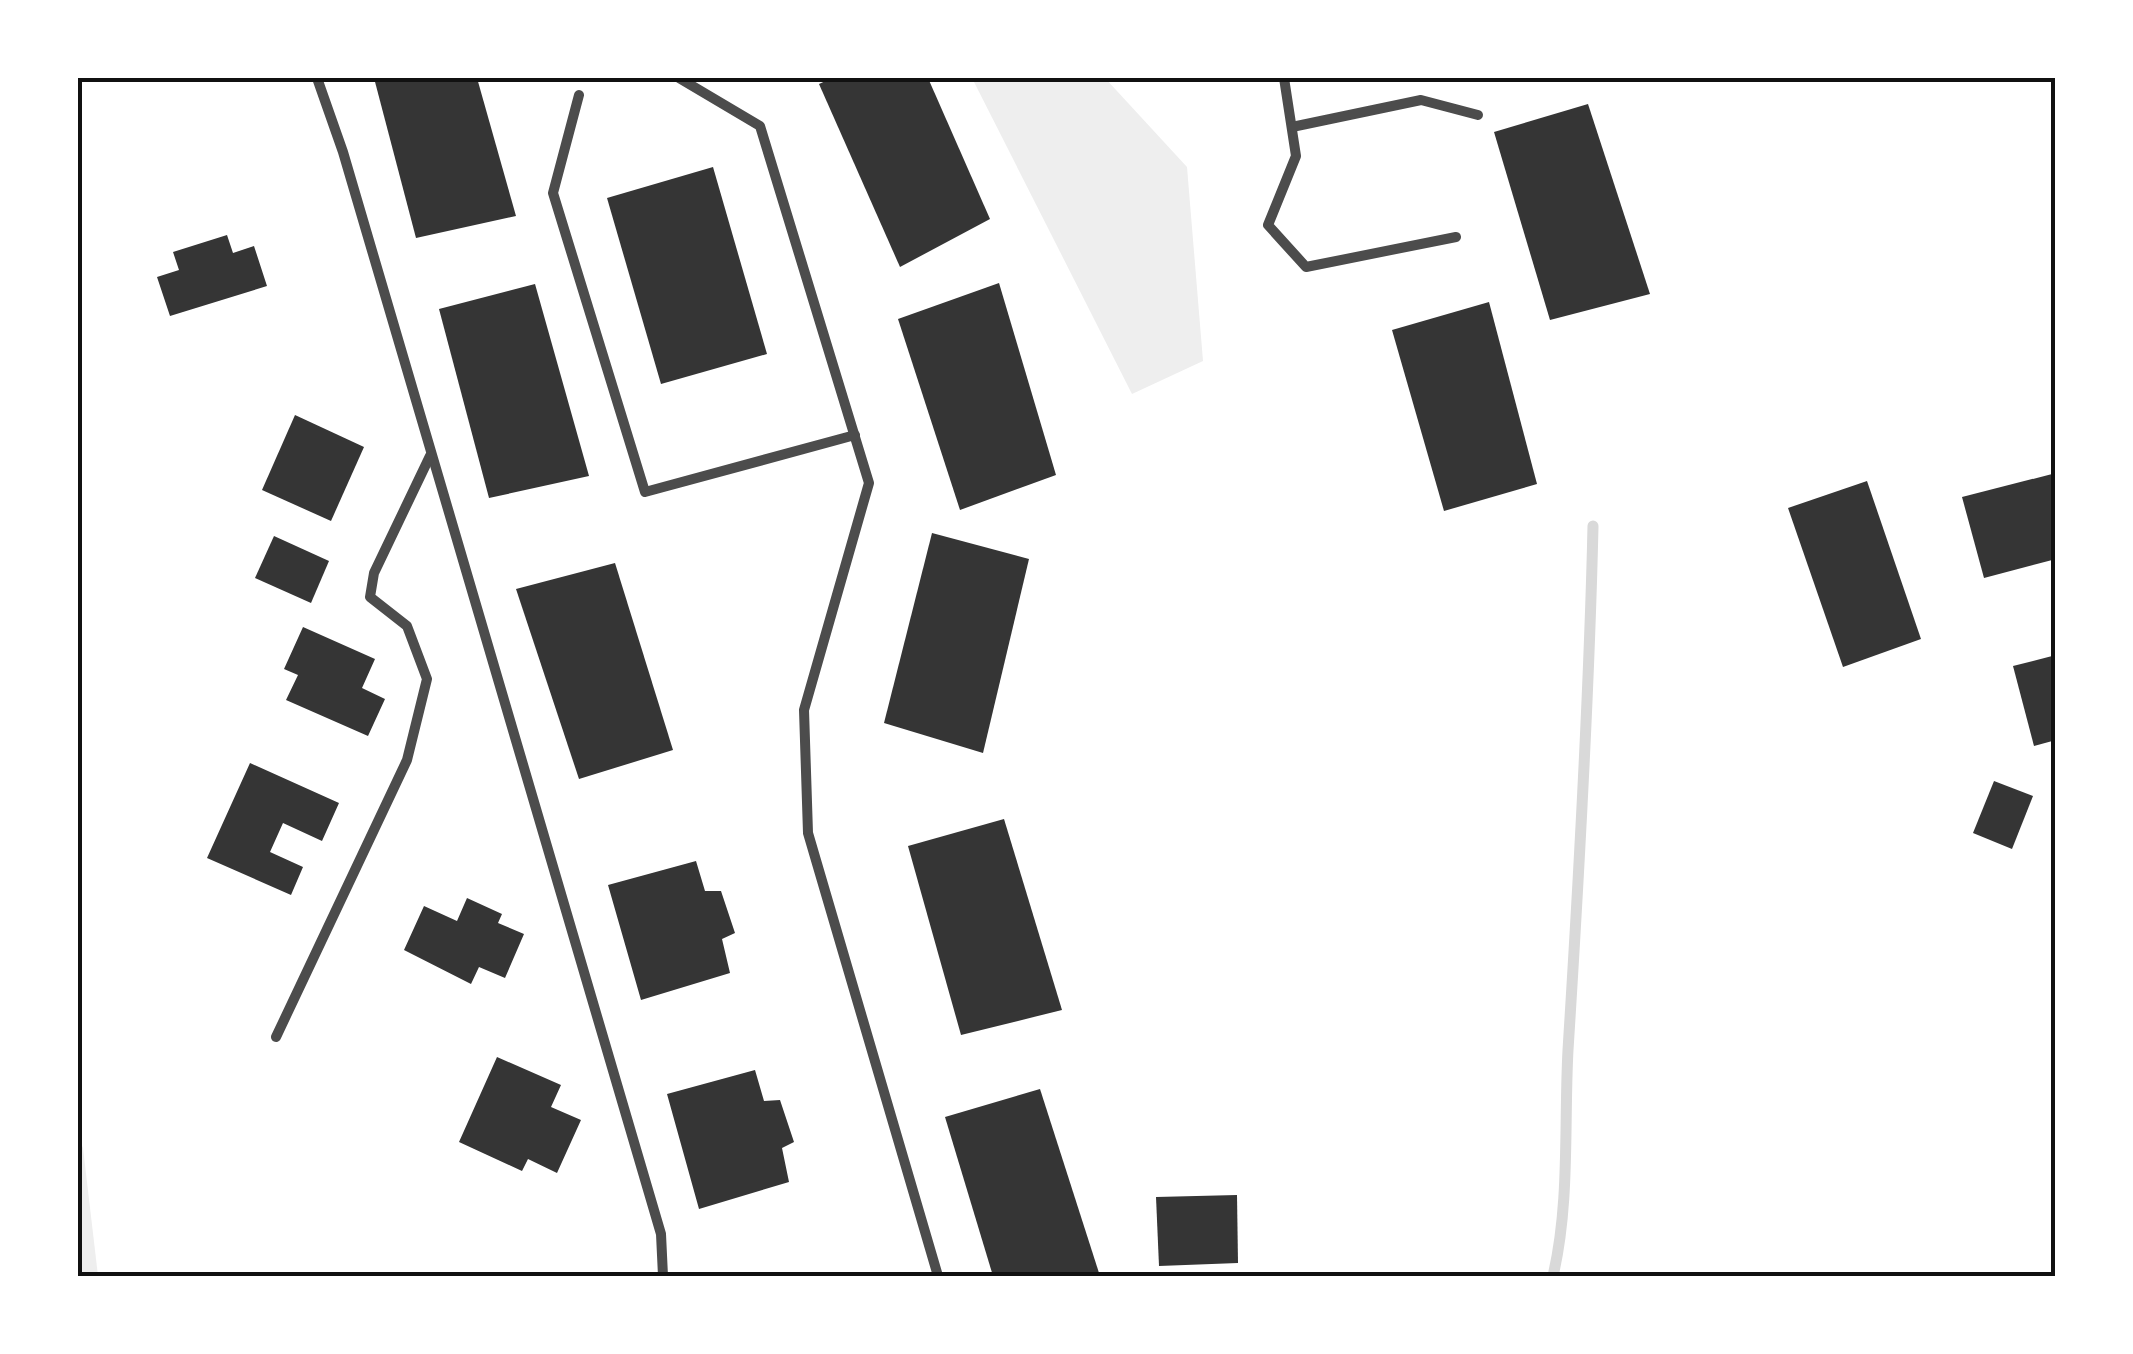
<svg xmlns="http://www.w3.org/2000/svg" width="2133" height="1354" font-family="'Titillium Web',sans-serif">
  <style>
    .green { fill: #eee }
    .lines { fill: none; stroke-linecap: round; stroke-linejoin: round }
    .stream { stroke: #d9d9d9; stroke-width: 11 }
    .building { fill: #353535 }
    .minor { stroke: #4c4c4c; stroke-width: 10 }
    .neatline { fill: none; stroke: #111; stroke-width: 4 }
  </style>
  <rect width="100%" height="100%" fill="#fff"/>
  <g class="green">
    <path d="M972,78H1105L1187,167L1203,361L1132,394Z"/>
    <path d="M78,1136L83,1148L98,1276H78Z"/>
  </g>
  <g class="lines">
    <path class="stream" d="M1553,1276C1570,1204 1564,1124 1568,1050C1579,875 1589,701 1593,526"/>
  </g>
  <g class="building">
    <path d="M374,78H477L516,216L416,238Z"/>
    <path d="M832,78H928L990,219L900,267L819,84Z"/>
    <path d="M1588,104L1650,294L1550,320L1494,132Z"/>
    <path d="M713,167L767,354L661,384L607,198Z"/>
    <path d="M227,235L233,253L254,246L267,286L170,316L157,277L179,270L173,252Z"/>
    <path d="M999,283L1056,475L960,510L898,319Z"/>
    <path d="M535,284L589,476L489,498L439,309Z"/>
    <path d="M1489,302L1537,484L1444,511L1392,330Z"/>
    <path d="M295,415L364,447L331,521L262,490Z"/>
    <path d="M2056,473V559L1984,578L1962,497Z"/>
    <path d="M1867,481L1921,639L1843,667L1788,508Z"/>
    <path d="M932,533L1029,559L983,753L884,723Z"/>
    <path d="M274,536L329,561L311,603L255,578Z"/>
    <path d="M615,563L673,750L579,779L516,589Z"/>
    <path d="M303,627L375,659L362,688L385,699L368,736L286,700L298,675L284,669Z"/>
    <path d="M2056,655V740L2034,746L2013,666Z"/>
    <path d="M250,763L339,803L322,841L283,823L270,852L303,867L291,895L207,858Z"/>
    <path d="M1994,781L2033,796L2012,849L1973,833Z"/>
    <path d="M1004,819L1062,1010L961,1035L908,846Z"/>
    <path d="M696,861L705,891H721L735,933L722,939L730,973L641,1000L608,885Z"/>
    <path d="M467,898L502,914L498,923L524,934L505,978L479,967L471,984L404,950L424,906L457,921Z"/>
    <path d="M497,1057L561,1085L551,1107L581,1120L557,1173L528,1159L522,1171L459,1142Z"/>
    <path d="M755,1070L764,1101L780,1100L794,1142L782,1148L789,1182L699,1209L667,1094Z"/>
    <path d="M1040,1089L1100,1276H993L945,1117Z"/>
    <path d="M1237,1195L1238,1263L1159,1266L1156,1197Z"/>
  </g>
  <g class="lines">
    <g class="minor">
      <path d="M317,78L343,152L661,1234L663,1276"/>
      <path d="M679,78L760,126L869,483L804,710L808,833L938,1276"/>
      <path d="M1284,78L1296,156L1268,225L1306,267L1456,237"/>
      <path d="M2055,78L2056,79"/>
      <path d="M579,95L553,193L645,492L855,435"/>
      <path d="M1292,127L1421,100L1478,115"/>
      <path d="M276,1037L407,760L427,679L407,626L370,597L374,573L430,456"/>
    </g>
  </g>
  <rect width="2133" height="1354" fill="none" stroke="#ffffff" stroke-width="160"/>
  <rect x="80" y="80" width="1973" height="1194" class="neatline"/>
</svg>
